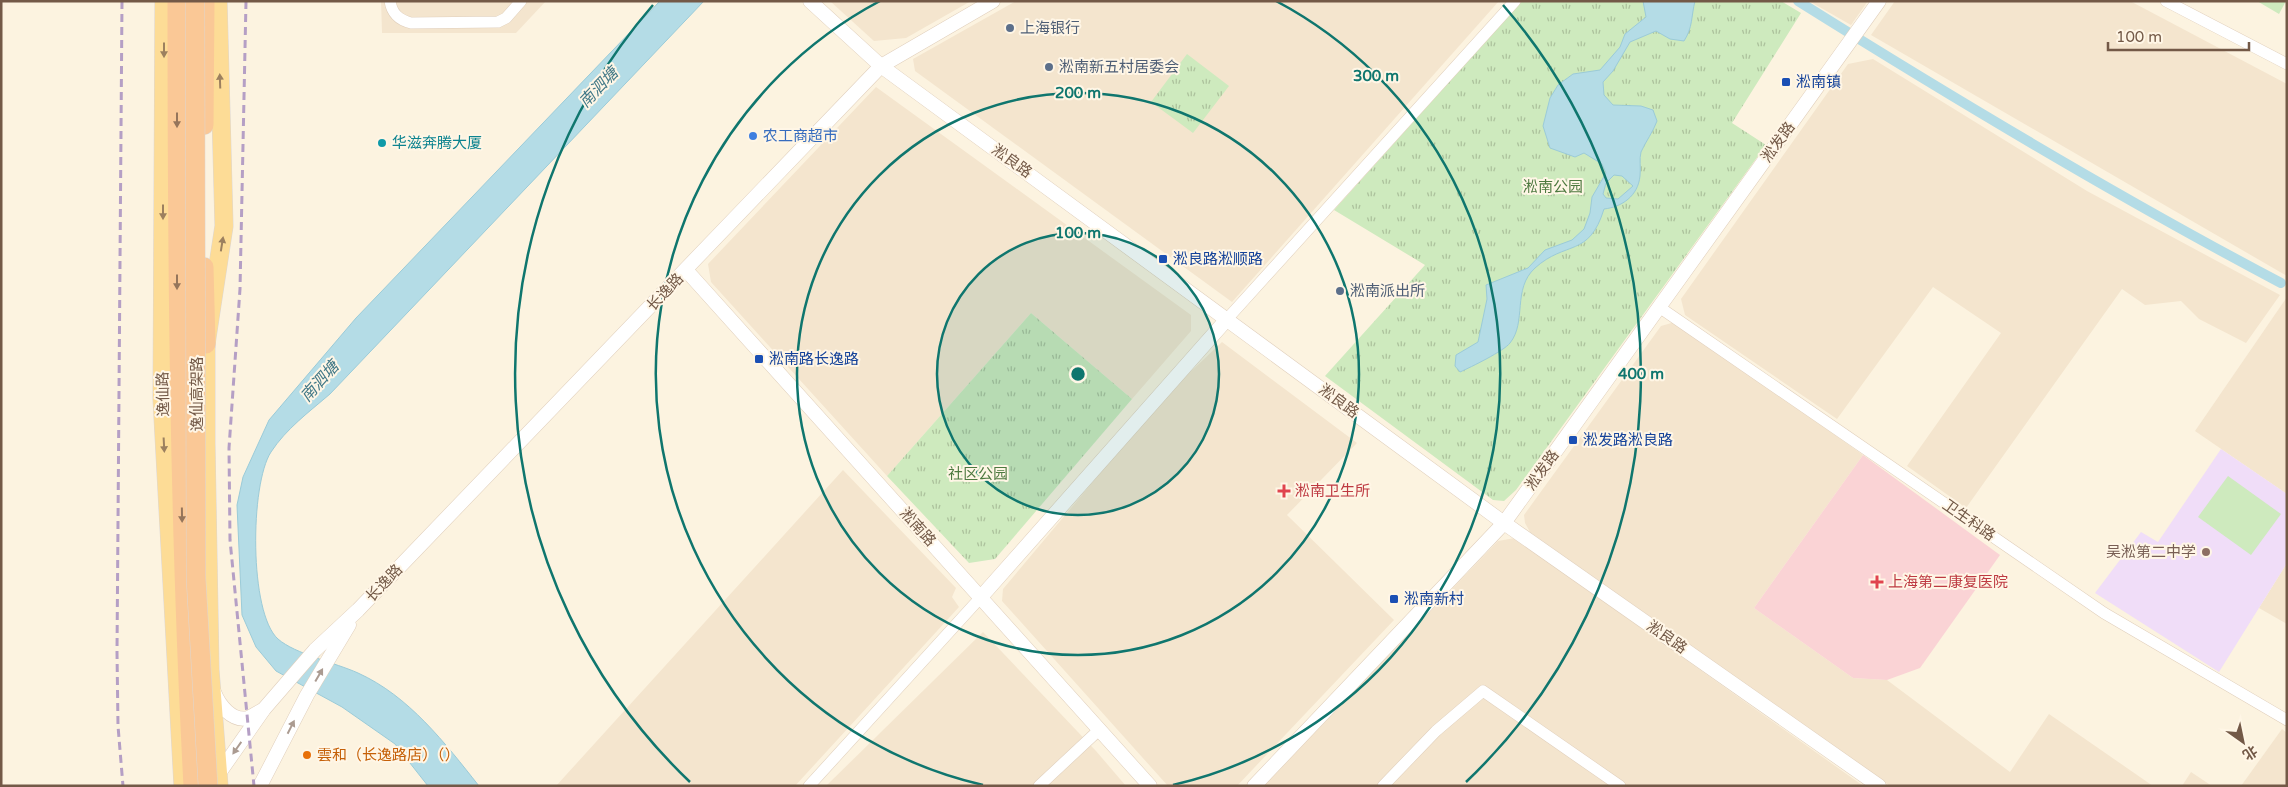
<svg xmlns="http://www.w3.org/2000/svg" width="2288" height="787" font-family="'Varela Round','Noto Sans SC',sans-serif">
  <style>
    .residential { fill: #f4e5ce }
    .education { fill: #f0ddf8 }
    .medical { fill: #fad3d5 }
    .park { fill: url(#park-tufts) }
    .pitch { fill: #ceeabe }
    .water { fill: #b4dce6; stroke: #9bcbd8; fill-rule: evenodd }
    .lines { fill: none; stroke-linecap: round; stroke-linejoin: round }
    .canal { stroke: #b4dce6; stroke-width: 10 }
    .minor-casing { stroke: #e0cfbc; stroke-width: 12 }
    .tertiary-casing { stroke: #e0cfbc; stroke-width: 15 }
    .primary-casing { stroke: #ddd7d3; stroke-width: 19 }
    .trunk-casing { stroke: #ddd7d3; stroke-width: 20 }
    .minor { stroke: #fff; stroke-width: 11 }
    .tertiary { stroke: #fff; stroke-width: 14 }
    .primary { stroke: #fddc96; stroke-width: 18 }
    .trunk { stroke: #fac896; stroke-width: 19 }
    .rail { stroke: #b59fc5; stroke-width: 3; stroke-dasharray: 8 5; stroke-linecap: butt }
    .trunk-bridge-casing { stroke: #ddd7d3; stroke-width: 20; stroke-linecap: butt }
    .trunk-bridge { stroke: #fac896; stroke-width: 19 }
    .oneway { fill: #9c805f }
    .oneway2 { fill: #95755b }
    .oneway3 { fill: #ab9b91 }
    .ring { fill: none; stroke: #0f766e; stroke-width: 2.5 }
    .service-dot { fill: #5c6f8a; stroke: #fff6e6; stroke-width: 2 }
    .transit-dot { fill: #1a4fb4; stroke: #fff6e6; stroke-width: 2 }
    .shop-dot { fill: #3f7fe0; stroke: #fff6e6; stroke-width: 2 }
    .culture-dot { fill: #0f9aa8; stroke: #fff6e6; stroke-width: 2 }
    .health-dot { fill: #e0444e; stroke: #fff6e6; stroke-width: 2 }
    .education-dot { fill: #8d6e63; stroke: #fff6e6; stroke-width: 2 }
    .food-dot { fill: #e8710a; stroke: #fff6e6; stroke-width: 2 }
    .labels { text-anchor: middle; stroke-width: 4; stroke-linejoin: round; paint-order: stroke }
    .service-label { font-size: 15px; fill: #4e5e75; stroke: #fff6e6; text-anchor: start }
    .transit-label { font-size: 15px; fill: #164399; stroke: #fff6e6; text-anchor: start }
    .shop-label { font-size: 15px; fill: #366cbe; stroke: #fff6e6; text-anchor: start }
    .street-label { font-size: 15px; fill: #735947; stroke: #fff6e6 }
    .culture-label { font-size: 15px; fill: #0d838f; stroke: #fff6e6; text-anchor: start }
    .park-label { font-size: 15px; fill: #4d793f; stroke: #fff6e6 }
    .health-label { font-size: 15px; fill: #be3a42; stroke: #fff6e6; text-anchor: start }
    .education-label { font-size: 15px; fill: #785e54; stroke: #fff6e6; text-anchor: end }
    .food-label { font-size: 15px; fill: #c56008; stroke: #fff6e6; text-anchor: start }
    .water-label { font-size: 16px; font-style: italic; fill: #417887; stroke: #fff6e6 }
    .centre { fill: #0f766e; stroke: #fff6e6; stroke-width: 2.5 }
    .ring-label { font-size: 15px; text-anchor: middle; font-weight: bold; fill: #0f766e; stroke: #fff6e6; stroke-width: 4; stroke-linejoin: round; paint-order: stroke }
  </style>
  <defs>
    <pattern id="park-tufts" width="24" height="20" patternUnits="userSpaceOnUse" patternTransform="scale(1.25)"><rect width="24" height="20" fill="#ceeabe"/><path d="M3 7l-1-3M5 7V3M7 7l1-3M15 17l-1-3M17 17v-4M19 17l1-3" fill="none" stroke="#acc19c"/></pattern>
  </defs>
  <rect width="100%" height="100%" fill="#fcf3e0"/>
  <g class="residential">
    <path d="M381,1H546L516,33H382Z"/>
    <path d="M830,1H971L906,38L874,41Z"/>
    <path d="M1016,1H1499L1232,302L915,71L913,59Z"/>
    <path d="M1809,1H1868L1851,25Z"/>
    <path d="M1895,1H2130L2287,84V276L1871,35Z"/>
    <path d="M1873,59L2087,191L2280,295L2246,343L2199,319L2181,301L2145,305L2122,289L1966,508L1907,466L2001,333L1933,287L1837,419L1685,315L1681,299L1848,64Z"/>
    <path d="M876,87L1191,315V331L1132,399L1031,313L887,476L711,282L708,264Z"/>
    <path d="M2287,297V494L2195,431Z"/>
    <path d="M1675,322L1863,455L1754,608L1853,678L1887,680L2010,772L2049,714L2153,786H1890L1530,532L1525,523L1524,515L1661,326Z"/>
    <path d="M1222,342L1357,443L1287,515L1394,620L1237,786H1168L1002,601L1003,589L1165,396Z"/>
    <path d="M843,470L956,588L952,597L959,607L795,786H556Z"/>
    <path d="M1515,538L1862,785L1263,786L1498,541Z"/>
    <path d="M2287,563V624L2259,608Z"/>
    <path d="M983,632L1096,751L1126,786H826Z"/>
    <path d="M2282,729L2287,733V786H2241Z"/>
    <path d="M2191,772L2212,786H2182Z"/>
  </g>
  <path class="education" d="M2221,449L2287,494V563L2219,672L2095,593L2141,532L2158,542Z"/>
  <path class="medical" d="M1863,455L2000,555L1920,668L1887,680L1853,678L1754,608Z"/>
  <g class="park">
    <path d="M1522,1H1781L1801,13L1732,123L1766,145L1516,490L1504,501L1493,500L1325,376L1425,265L1334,210Z"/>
    <path d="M1187,54L1229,86L1193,133L1151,102Z"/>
    <path d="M1031,313L1132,399L995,559L969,563L887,476Z"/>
  </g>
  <g class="pitch">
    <path d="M2257,1H2286L2279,14Z"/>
    <path d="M2228,476L2281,514L2251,555L2198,517Z"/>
  </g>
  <g class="water">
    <path d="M660,1H704L330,394C309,412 286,429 271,452C250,484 249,613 278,639C295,654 336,663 358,673C409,696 445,743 479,786H428L395,744L342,707L276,671L256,647L242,615L237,505L243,477L269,420L356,318Z"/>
    <path d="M1643,1H1695C1691,17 1693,27 1684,41L1670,39L1656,31L1630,42L1613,71L1603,82L1604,95L1613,105L1641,106L1653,110L1657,121C1653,132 1646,141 1641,152C1639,159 1641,168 1640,176C1638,196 1622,207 1604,209C1589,258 1566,240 1535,268C1512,289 1527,322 1510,343C1504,351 1471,367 1460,372L1455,366L1456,355L1478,342L1487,299L1486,285L1528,268L1545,250L1572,240L1584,229L1590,213L1592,197L1606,173L1602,164L1584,153L1575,157L1550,148L1543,126L1550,98L1558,85L1573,74L1600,70L1620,47L1625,34L1646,17ZM1614,175L1622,176L1633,186L1618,199L1606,198L1603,194L1606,183Z"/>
  </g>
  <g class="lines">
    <path class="canal" d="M1798,1C1956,100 2116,196 2281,283"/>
    <defs>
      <g id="minor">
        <path d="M390,1C392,14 399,20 411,23L498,22L506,18L521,1"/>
        <path d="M2166,1L2287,64"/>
        <path d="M1659,307L2104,613L2287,720"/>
        <path d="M1228,318L1515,1"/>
        <path d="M809,786L981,597"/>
        <path d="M1039,786L1100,729"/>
        <path d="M1383,786L1436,731L1483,691L1620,786"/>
      </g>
      <g id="tertiary">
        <path d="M810,1L881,66L1504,523L1879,786"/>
        <path d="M686,270L1150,786"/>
        <path d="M981,597L1228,318"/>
        <path d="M214,692C219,705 232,722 248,718C253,716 258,712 263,710"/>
        <path d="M215,779L264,709L315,650L358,610L881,66L993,1"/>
        <path d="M260,786L307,695L349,625"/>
        <path d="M1254,786L1504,523L1879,1"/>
      </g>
      <g id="primary">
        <path d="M164,1L162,399L183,786"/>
        <path d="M218,1L224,226L206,344V444L210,670L219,786"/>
      </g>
      <g id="trunk">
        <path d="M177,1C177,263 179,524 193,786"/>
        <path d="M204,125L205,1"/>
        <path d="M204,267L206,344"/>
      </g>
    </defs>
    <use href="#minor" class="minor-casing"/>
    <use href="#tertiary" class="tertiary-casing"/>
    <use href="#primary" class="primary-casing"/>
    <use href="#trunk" class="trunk-casing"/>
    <use href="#minor" class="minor"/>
    <use href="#tertiary" class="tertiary"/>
    <use href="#primary" class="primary"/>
    <use href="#trunk" class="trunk"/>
    <g class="rail">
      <path d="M122,1L117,652L118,726L123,786"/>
      <path d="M246,1L240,289L229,448L230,540L254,786"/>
    </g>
    <defs>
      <path id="trunk-bridge" d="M195,1L196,578L208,786"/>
    </defs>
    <use href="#trunk-bridge" class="trunk-bridge-casing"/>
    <use href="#trunk-bridge" class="trunk-bridge"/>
  </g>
  <defs><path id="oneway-solid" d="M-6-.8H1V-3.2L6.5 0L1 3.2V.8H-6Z" transform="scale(1.25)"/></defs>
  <g class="oneway">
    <use href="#oneway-solid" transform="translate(164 50) rotate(90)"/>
    <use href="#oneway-solid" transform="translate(220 81) rotate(-92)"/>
    <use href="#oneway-solid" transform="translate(163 212) rotate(90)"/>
    <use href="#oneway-solid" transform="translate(222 244) rotate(-81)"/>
    <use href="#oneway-solid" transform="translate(164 445) rotate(87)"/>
  </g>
  <g class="oneway2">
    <use href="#oneway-solid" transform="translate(177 120) rotate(90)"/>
    <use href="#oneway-solid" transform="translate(177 282) rotate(90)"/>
    <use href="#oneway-solid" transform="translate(182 515) rotate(89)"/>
  </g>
  <g class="oneway3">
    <use href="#oneway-solid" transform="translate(319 675) rotate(-60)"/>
    <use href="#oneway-solid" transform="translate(291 727) rotate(-63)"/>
    <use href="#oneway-solid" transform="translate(237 748) rotate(125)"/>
  </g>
  <circle cx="1078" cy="374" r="141" fill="#0f766e" fill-opacity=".12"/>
  <g class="ring">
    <circle cx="1078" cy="374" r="141"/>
    <circle cx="1078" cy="374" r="281"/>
    <path d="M983 785A422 422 0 0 1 880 1M1276 1A422 422 0 0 1 1173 785"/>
    <path d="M690 782A563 563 0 0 1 653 5M1503 5A563 563 0 0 1 1466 782"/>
  </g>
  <g class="service-dot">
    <circle cx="1010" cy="28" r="5"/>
    <circle cx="1049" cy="67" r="5"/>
    <circle cx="1340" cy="291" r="5"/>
  </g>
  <g class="transit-dot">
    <rect x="1781" y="77" width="10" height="10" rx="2.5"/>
    <rect x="1158" y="254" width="10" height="10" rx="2.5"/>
    <rect x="754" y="354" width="10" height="10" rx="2.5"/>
    <rect x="1568" y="435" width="10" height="10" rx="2.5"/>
    <rect x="1389" y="594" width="10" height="10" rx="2.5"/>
  </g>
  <circle class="shop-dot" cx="753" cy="136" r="5"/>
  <circle class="culture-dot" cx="382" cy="143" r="5"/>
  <g class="health-dot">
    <path d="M1281.5 483.5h5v5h5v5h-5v5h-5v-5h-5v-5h5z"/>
    <path d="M1874.5 574.5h5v5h5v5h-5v5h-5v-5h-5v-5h5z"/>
  </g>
  <circle class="education-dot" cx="2206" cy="552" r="5"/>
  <circle class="food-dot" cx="307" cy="755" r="5"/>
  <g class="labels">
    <g class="service-label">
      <text x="1020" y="33">上海银行</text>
      <text x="1059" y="72">淞南新五村居委会</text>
      <text x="1350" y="296">淞南派出所</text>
    </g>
    <g class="transit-label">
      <text x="1796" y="87">淞南镇</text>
      <text x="1173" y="264">淞良路淞顺路</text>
      <text x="769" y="364">淞南路长逸路</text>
      <text x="1583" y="445">淞发路淞良路</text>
      <text x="1404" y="604">淞南新村</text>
    </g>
    <g class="shop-label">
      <text x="763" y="141">农工商超市</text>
    </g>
    <g class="street-label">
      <text transform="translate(1778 142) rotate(-54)" y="5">淞发路</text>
      <text transform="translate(1012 161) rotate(36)" y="5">淞良路</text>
      <text transform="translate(665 292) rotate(-46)" y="5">长逸路</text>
      <text transform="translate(163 394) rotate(-91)" y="5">逸仙路</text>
      <text transform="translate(197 394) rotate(-90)" y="5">逸仙高架路</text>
      <text transform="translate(1339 401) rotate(37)" y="5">淞良路</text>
      <text transform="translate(1542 470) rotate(-54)" y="5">淞发路</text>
      <text transform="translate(1969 520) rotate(35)" y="5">卫生科路</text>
      <text transform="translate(918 527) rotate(48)" y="5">淞南路</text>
      <text transform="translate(384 583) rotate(-46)" y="5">长逸路</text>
      <text transform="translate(1667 637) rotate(35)" y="5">淞良路</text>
    </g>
    <g class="culture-label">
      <text x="392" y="148">华滋奔腾大厦</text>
    </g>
    <g class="park-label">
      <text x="1553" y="192">淞南公园</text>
      <text x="978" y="479">社区公园</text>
    </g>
    <g class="health-label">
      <text x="1295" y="496">淞南卫生所</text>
      <text x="1888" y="587">上海第二康复医院</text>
    </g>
    <g class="education-label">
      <text x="2196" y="557">吴淞第二中学</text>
    </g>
    <g class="food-label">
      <text x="317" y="760">雲和（长逸路店）（）</text>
    </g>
    <g class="water-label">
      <text transform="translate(598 87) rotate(-46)" y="6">南泗塘</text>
      <text transform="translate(319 381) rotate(-48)" y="6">南泗塘</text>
    </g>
  </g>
  <circle cx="1078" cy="374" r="8" class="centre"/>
  <g class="ring-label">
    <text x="1376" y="81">300 m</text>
    <text x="1078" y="98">200 m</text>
    <text x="1078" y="238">100 m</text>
    <text x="1641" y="379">400 m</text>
  </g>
  <rect width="2288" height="787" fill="none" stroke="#735947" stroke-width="5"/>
  <g transform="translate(2243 742) rotate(147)" stroke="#fff6e6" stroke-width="4" paint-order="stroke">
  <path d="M0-4L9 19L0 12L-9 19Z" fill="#735947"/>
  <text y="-8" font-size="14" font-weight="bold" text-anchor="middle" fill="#735947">北</text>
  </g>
  <path d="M2108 42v8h141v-8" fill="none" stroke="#735947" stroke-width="2.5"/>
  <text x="2116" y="42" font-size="15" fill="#735947" stroke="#fff6e6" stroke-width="4" paint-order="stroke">100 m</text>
</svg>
